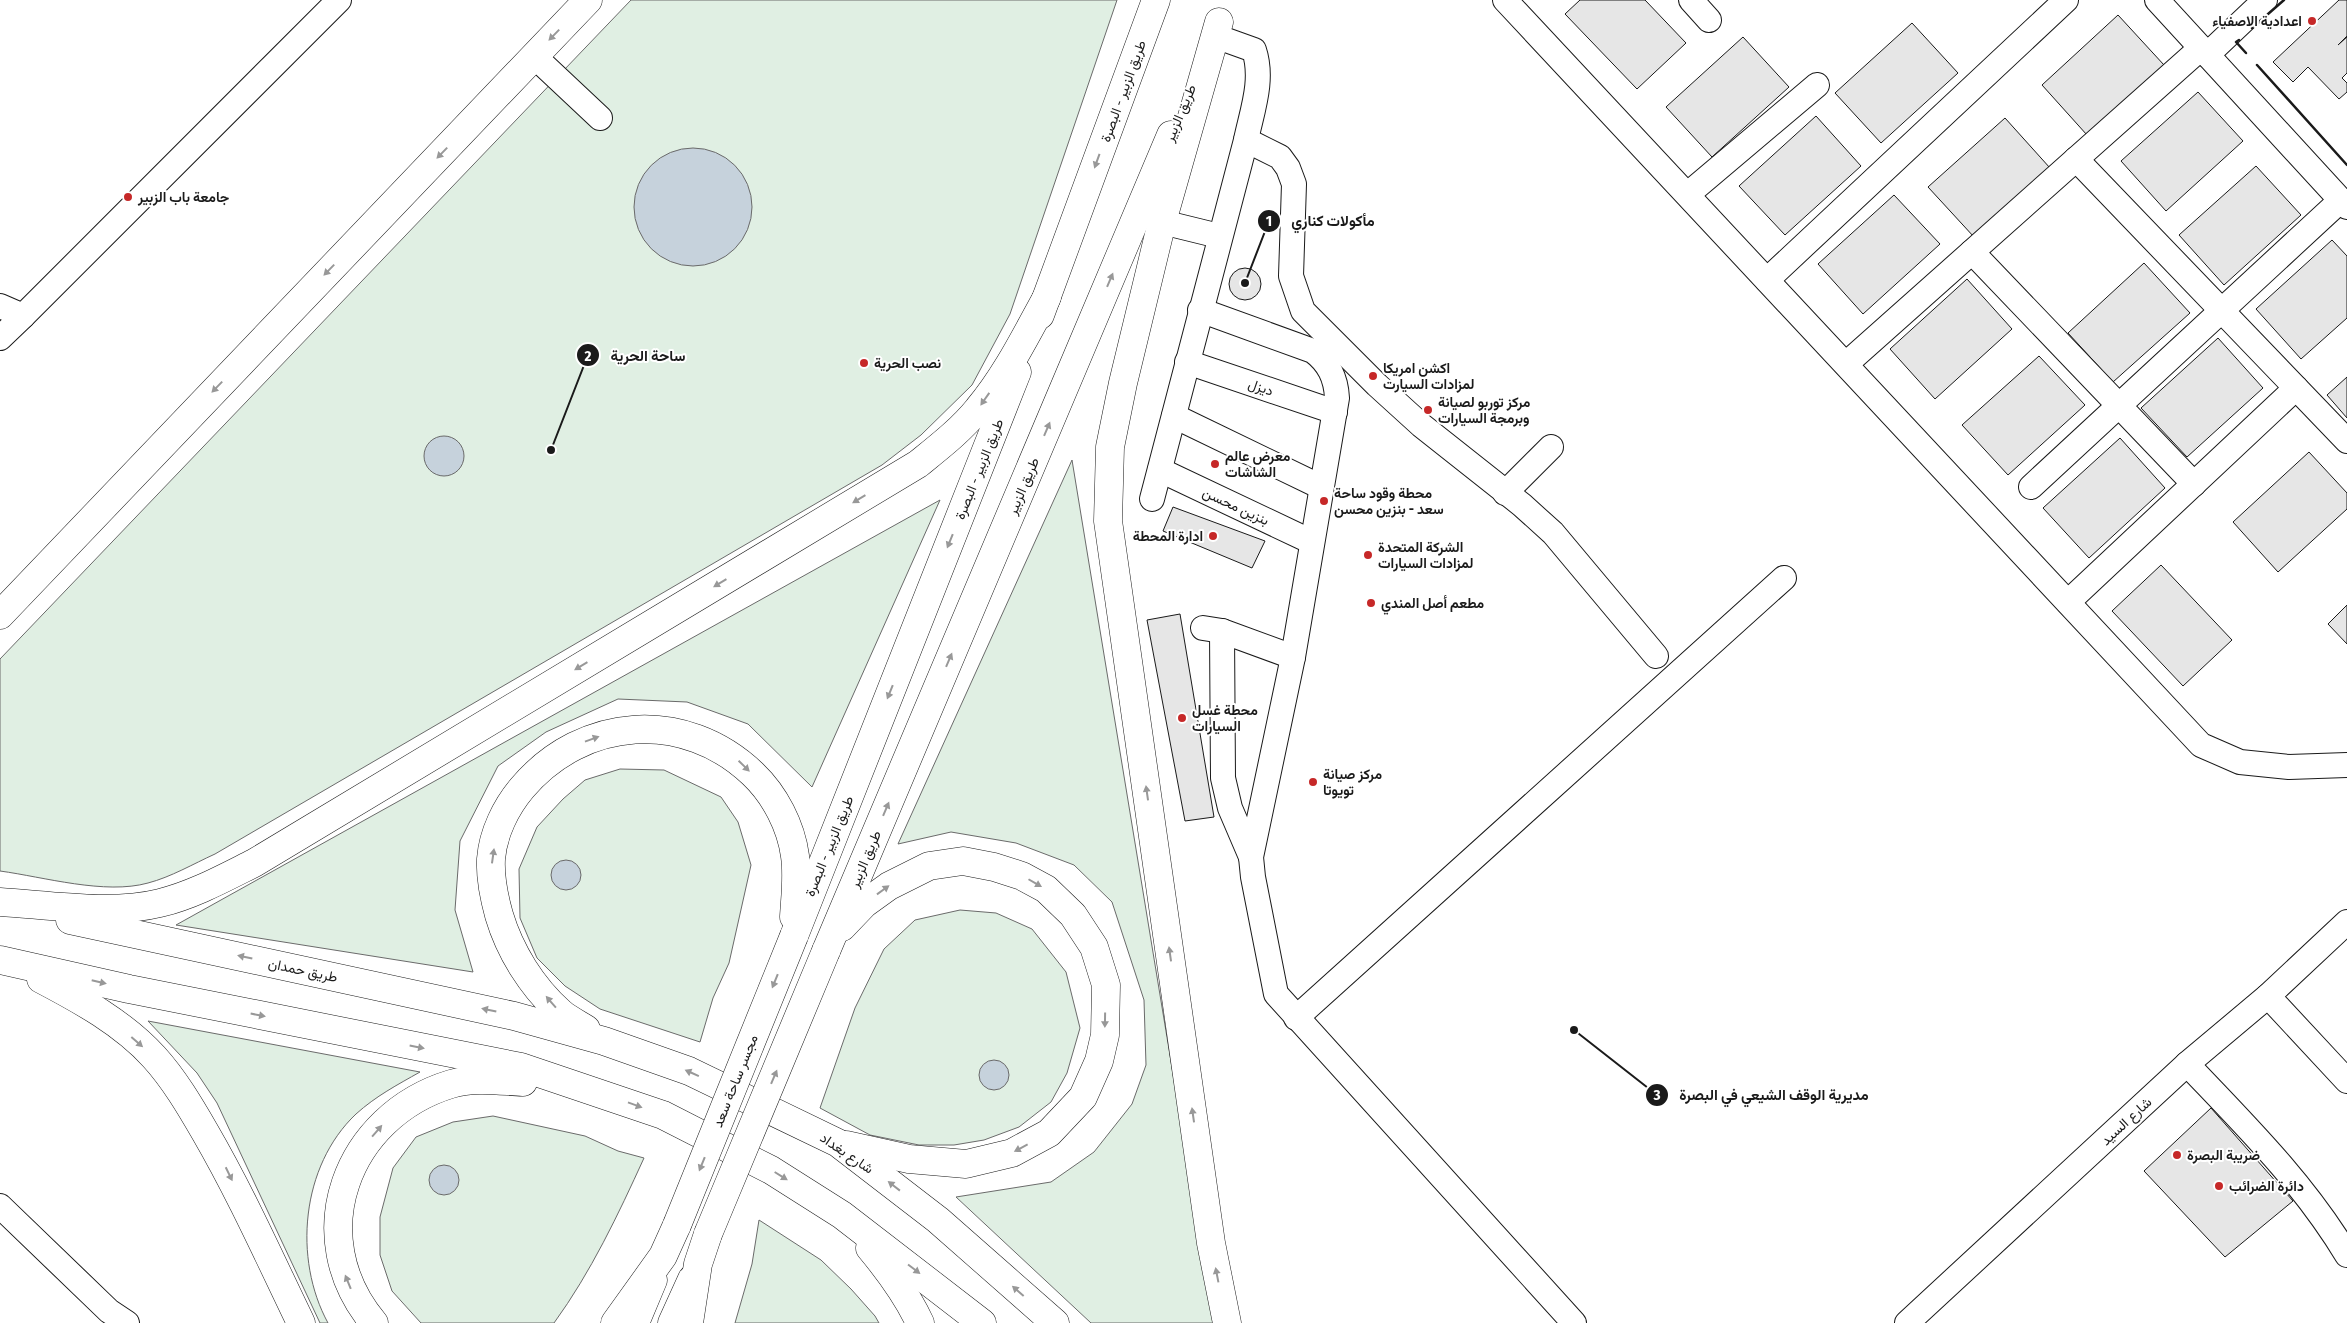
<svg xmlns="http://www.w3.org/2000/svg" width="2347" height="1323" font-family="'Fira Sans Condensed',Vazirmatn,sans-serif">
  <style>
    .green { fill: #e0efe3; stroke: #6a6a6a }
    .water { fill: #c6d2dc; stroke: #6a6a6a }
    .building { fill: #e6e6e6; stroke: #1a1a1a }
    .lines { fill: none; stroke-linecap: round; stroke-linejoin: round }
    .minor-casing { stroke: #1a1a1a; stroke-width: 26 }
    .major-casing { stroke: #1a1a1a; stroke-width: 29 }
    .highway-casing { stroke: #1a1a1a; stroke-width: 29 }
    .minor { stroke: #fff; stroke-width: 24 }
    .major { stroke: #fff; stroke-width: 28 }
    .highway { stroke: #fff; stroke-width: 28 }
    .highway-bridge-casing { stroke: #1a1a1a; stroke-width: 29; stroke-linecap: butt }
    .highway-bridge { stroke: #fff; stroke-width: 28 }
    .wall { stroke: #1a1a1a; stroke-width: 2.5 }
    .oneway { fill: #989898 }
    .poi-dot { fill: #c62828; stroke: #fff; stroke-width: 2 }
    .labels { text-anchor: middle; stroke-width: 4; stroke-linejoin: round; paint-order: stroke }
    .poi-label { font-size: 14px; font-weight: bold; fill: #1a1a1a; stroke: #fff; text-anchor: start }
    .street-label { font-size: 14px; fill: #1a1a1a; stroke: #fff }
    .leader { fill: none; stroke: #1a1a1a; stroke-width: 2 }
    .callout-dot { fill: #1a1a1a; stroke: #fff; stroke-width: 2 }
    .mark-label { font-size: 15px; text-anchor: middle; font-weight: bold; fill: #fff }
    .callout-label { font-size: 15px; text-anchor: middle; font-weight: bold; fill: #1a1a1a; stroke: #fff; stroke-width: 4; stroke-linejoin: round; paint-order: stroke }
  </style>
  <rect width="100%" height="100%" fill="#fff"/>
  <g class="green">
    <path d="M631,0H1117L1010,314L972,385L921,435L882,465L215,854C193,864 171,877 148,883C105,895 44,877 0,871V659Z"/>
    <path d="M1072,460L1214,1323H1091L956,1197L1051,1182L1094,1152L1132,1104L1146,1065L1144,1000L1112,902L1074,865L1016,843L951,832L898,844Z"/>
    <path d="M940,500L812,787L748,724L687,702L618,699L546,732L498,766L460,841L455,910L473,972L176,925Z"/>
    <path d="M620,769L664,770L721,797L738,822L751,865L729,963L713,998L700,1042L600,1009L565,986L537,958L520,918L519,869L537,827L563,799L585,780Z"/>
    <path d="M960,910L996,913L1032,929L1066,972L1080,1028L1067,1073L1051,1102L1019,1127L984,1140L954,1145H919L870,1135L820,1108L855,1008L884,949L915,920Z"/>
    <path d="M148,1021L420,1072C397,1085 376,1096 356,1114C301,1166 293,1259 328,1323H320L217,1103L197,1073Z"/>
    <path d="M493,1116L585,1136L618,1151L644,1158C618,1215 591,1272 554,1323H421L392,1291L380,1255V1217L393,1168L416,1137L453,1122Z"/>
    <path d="M759,1220L821,1260L851,1289L875,1316L879,1323H735L752,1264Z"/>
  </g>
  <g class="water">
    <circle cx="693" cy="207" r="59"/>
    <circle cx="444" cy="456" r="20"/>
    <circle cx="566" cy="875" r="15"/>
    <circle cx="994" cy="1075" r="15"/>
    <circle cx="444" cy="1180" r="15"/>
  </g>
  <g class="building">
    <path d="M1580,0H1645L1686,43L1637,89L1565,14Z"/>
    <path d="M2339,0H2347V36L2338,45L2347,37V73L2342,78L2347,83V92L2339,99L2308,67L2293,82L2273,62Z"/>
    <path d="M2118,15L2164,65L2087,135L2042,85Z"/>
    <path d="M1912,23L1958,73L1881,143L1835,93Z"/>
    <path d="M1743,37L1789,87L1712,157L1666,107Z"/>
    <path d="M2198,92L2243,141L2166,211L2121,161Z"/>
    <path d="M1816,116L1861,166L1785,235L1739,186Z"/>
    <path d="M2005,118L2050,168L1974,237L1928,187Z"/>
    <path d="M2256,166L2301,215L2224,285L2179,235Z"/>
    <path d="M1894,195L1940,244L1863,314L1818,264Z"/>
    <path d="M2332,240L2347,256V318L2301,359L2256,309Z"/>
    <path d="M2144,263L2190,313L2113,382L2068,333Z"/>
    <circle cx="1245" cy="284" r="16"/>
    <path d="M1967,279L2012,329L1935,399L1890,349Z"/>
    <path d="M2218,338L2263,388L2187,457L2141,408Z"/>
    <path d="M2039,356L2085,405L2008,475L1962,425Z"/>
    <path d="M2347,377V418L2327,395Z"/>
    <path d="M2120,438L2165,488L2089,558L2043,508Z"/>
    <path d="M2309,452L2347,493V509L2278,572L2233,522Z"/>
    <path d="M1173,507L1265,541L1252,568L1163,531Z"/>
    <path d="M2161,565L2232,640L2183,686L2112,611Z"/>
    <path d="M2347,605V644L2328,624Z"/>
    <path d="M1180,614L1214,817L1185,821L1147,620Z"/>
    <path d="M2211,1108L2293,1201L2225,1257L2144,1171Z"/>
  </g>
  <g class="lines">
    <defs>
      <g id="minor">
        <path d="M1505,0L2201,745L2240,762L2289,767L2347,765"/>
        <path d="M1691,0L1709,20"/>
        <path d="M2157,0L2347,207"/>
        <path d="M2207,55L2265,0"/>
        <path d="M534,56L600,118"/>
        <path d="M1246,140L1280,157L1288,168L1294,184L1291,276L1303,311L1377,385L1421,425L1522,505L1553,533L1656,656"/>
        <path d="M2076,159L2347,441"/>
        <path d="M1688,194L1817,85"/>
        <path d="M1162,222L1219,236"/>
        <path d="M1972,252L2194,484"/>
        <path d="M1767,280L2066,0"/>
        <path d="M0,306L23,316L339,0"/>
        <path d="M1200,310L1313,351C1329,363 1336,378 1337,398L1293,657L1251,857L1253,877L1276,994L1574,1323"/>
        <path d="M0,338L23,316"/>
        <path d="M1187,362L1335,412"/>
        <path d="M1846,364L2201,48"/>
        <path d="M1174,416L1321,487"/>
        <path d="M1160,470L1312,542"/>
        <path d="M2031,487L2341,200"/>
        <path d="M1505,493L1551,447"/>
        <path d="M1152,499L1246,140C1252,111 1264,80 1254,50L1215,36"/>
        <path d="M2068,602L2296,388"/>
        <path d="M1203,628L1222,631L1293,657"/>
        <path d="M1222,631L1223,778L1230,808L1251,857"/>
        <path d="M2268,996L2347,1081"/>
        <path d="M1296,1018L1784,578"/>
        <path d="M2187,1064C2245,1125 2303,1182 2347,1255"/>
        <path d="M0,1206L109,1311L127,1323"/>
        <path d="M1907,1323L2187,1064L2268,996L2347,922"/>
      </g>
      <g id="major">
        <path d="M635,1323L653,1280"/>
        <path d="M672,1323L692,1279"/>
      </g>
      <g id="highway">
        <path d="M1219,22L1162,222L1123,383L1110,447L1108,521L1211,1243L1227,1323"/>
        <path d="M1040,315L1156,0"/>
        <path d="M0,615L588,0"/>
        <path d="M0,902C49,905 112,915 160,903C193,895 224,878 254,863L918,464C939,447 961,430 978,409C1006,376 1026,335 1047,297"/>
        <path d="M70,920L514,1016L604,1041L689,1071L838,1143L938,1220L1055,1323"/>
        <path d="M842,927L864,904L889,886L929,866L963,861L994,867L1022,876L1046,889L1073,915L1094,947L1106,985L1105,1035L1099,1061L1083,1097L1049,1133L1012,1153L966,1164L909,1159L846,1145"/>
        <path d="M794,936L1017,372"/>
        <path d="M826,951L1171,135"/>
        <path d="M0,960L129,989L521,1067L663,1115L771,1170L842,1215L982,1323"/>
        <path d="M41,979C81,1000 123,1023 154,1057C174,1079 190,1106 205,1132C241,1194 270,1259 301,1323"/>
        <path d="M586,1029C578,1024 568,1019 561,1013C532,987 510,952 499,915C494,897 490,878 491,859C493,833 506,807 522,788C583,716 685,709 753,774C775,795 791,826 795,856C798,876 795,898 794,917"/>
        <path d="M870,1248C890,1272 907,1295 920,1323"/>
        <path d="M374,1323C301,1236 346,1116 451,1084C474,1077 500,1081 523,1082"/>
        <path d="M615,1323L663,1256L677,1225"/>
        <path d="M689,1323L698,1264L708,1234"/>
      </g>
    </defs>
    <use href="#minor" class="minor-casing"/>
    <use href="#major" class="major-casing"/>
    <use href="#highway" class="highway-casing"/>
    <use href="#minor" class="minor"/>
    <use href="#major" class="major"/>
    <use href="#highway" class="highway"/>
    <defs>
      <g id="highway-bridge">
        <path d="M677,1225L794,936"/>
        <path d="M708,1234L826,951"/>
      </g>
    </defs>
    <use href="#highway-bridge" class="highway-bridge-casing"/>
    <use href="#highway-bridge" class="highway-bridge"/>
    <g class="wall">
      <path d="M2252,28L2284,0"/>
      <path d="M2239,40L2236,42L2246,53"/>
      <path d="M2257,65L2347,165"/>
    </g>
  </g>
  <defs><path id="oneway-solid" d="M-6-.8H1V-3.2L6.5 0L1 3.2V.8H-6Z" transform="scale(1.25)"/></defs>
  <g class="oneway">
    <use href="#oneway-solid" transform="translate(554 35) rotate(134)"/>
    <use href="#oneway-solid" transform="translate(442 153) rotate(134)"/>
    <use href="#oneway-solid" transform="translate(1097 161) rotate(110)"/>
    <use href="#oneway-solid" transform="translate(329 270) rotate(134)"/>
    <use href="#oneway-solid" transform="translate(1110 280) rotate(-67)"/>
    <use href="#oneway-solid" transform="translate(217 387) rotate(134)"/>
    <use href="#oneway-solid" transform="translate(985 399) rotate(125)"/>
    <use href="#oneway-solid" transform="translate(1047 429) rotate(-67)"/>
    <use href="#oneway-solid" transform="translate(859 499) rotate(149)"/>
    <use href="#oneway-solid" transform="translate(950 541) rotate(112)"/>
    <use href="#oneway-solid" transform="translate(720 583) rotate(149)"/>
    <use href="#oneway-solid" transform="translate(949 660) rotate(-67)"/>
    <use href="#oneway-solid" transform="translate(581 666) rotate(149)"/>
    <use href="#oneway-solid" transform="translate(890 692) rotate(112)"/>
    <use href="#oneway-solid" transform="translate(592 739) rotate(-20)"/>
    <use href="#oneway-solid" transform="translate(744 766) rotate(44)"/>
    <use href="#oneway-solid" transform="translate(1147 793) rotate(-98)"/>
    <use href="#oneway-solid" transform="translate(886 809) rotate(-67)"/>
    <use href="#oneway-solid" transform="translate(493 856) rotate(-82)"/>
    <use href="#oneway-solid" transform="translate(1035 883) rotate(30)"/>
    <use href="#oneway-solid" transform="translate(883 890) rotate(-36)"/>
    <use href="#oneway-solid" transform="translate(1170 954) rotate(-98)"/>
    <use href="#oneway-solid" transform="translate(245 957) rotate(-168)"/>
    <use href="#oneway-solid" transform="translate(775 981) rotate(112)"/>
    <use href="#oneway-solid" transform="translate(99 982) rotate(13)"/>
    <use href="#oneway-solid" transform="translate(551 1002) rotate(-131)"/>
    <use href="#oneway-solid" transform="translate(489 1010) rotate(-168)"/>
    <use href="#oneway-solid" transform="translate(258 1015) rotate(11)"/>
    <use href="#oneway-solid" transform="translate(1105 1020) rotate(91)"/>
    <use href="#oneway-solid" transform="translate(137 1042) rotate(41)"/>
    <use href="#oneway-solid" transform="translate(417 1047) rotate(11)"/>
    <use href="#oneway-solid" transform="translate(692 1073) rotate(-156)"/>
    <use href="#oneway-solid" transform="translate(774 1077) rotate(-67)"/>
    <use href="#oneway-solid" transform="translate(635 1105) rotate(20)"/>
    <use href="#oneway-solid" transform="translate(1193 1115) rotate(-98)"/>
    <use href="#oneway-solid" transform="translate(377 1131) rotate(-49)"/>
    <use href="#oneway-solid" transform="translate(1021 1148) rotate(152)"/>
    <use href="#oneway-solid" transform="translate(702 1164) rotate(112)"/>
    <use href="#oneway-solid" transform="translate(229 1174) rotate(64)"/>
    <use href="#oneway-solid" transform="translate(781 1176) rotate(32)"/>
    <use href="#oneway-solid" transform="translate(894 1186) rotate(-142)"/>
    <use href="#oneway-solid" transform="translate(914 1269) rotate(37)"/>
    <use href="#oneway-solid" transform="translate(1217 1275) rotate(-101)"/>
    <use href="#oneway-solid" transform="translate(348 1282) rotate(-112)"/>
    <use href="#oneway-solid" transform="translate(1018 1291) rotate(-139)"/>
  </g>
  <g class="poi-dot">
    <circle cx="2312" cy="21" r="5"/>
    <circle cx="128" cy="197" r="5"/>
    <circle cx="864" cy="363" r="5"/>
    <circle cx="1373" cy="376" r="5"/>
    <circle cx="1428" cy="410" r="5"/>
    <circle cx="1215" cy="464" r="5"/>
    <circle cx="1324" cy="501" r="5"/>
    <circle cx="1213" cy="536" r="5"/>
    <circle cx="1368" cy="555" r="5"/>
    <circle cx="1371" cy="603" r="5"/>
    <circle cx="1182" cy="718" r="5"/>
    <circle cx="1313" cy="782" r="5"/>
    <circle cx="2177" cy="1155" r="5"/>
    <circle cx="2219" cy="1186" r="5"/>
  </g>
  <g class="labels">
    <g class="poi-label">
      <text x="2302" y="26" text-anchor="end">اعدادية الاصفياء</text>
      <text x="138" y="202">جامعة باب الزبير</text>
      <text x="874" y="368">نصب الحرية</text>
      <text x="1383" y="373">اكشن امريكا<tspan x="1383" dy="16">لمزادات السيارت</tspan></text>
      <text x="1438" y="407">مركز توربو لصيانة<tspan x="1438" dy="16">وبرمجة السيارات</tspan></text>
      <text x="1225" y="461">معرض عالم<tspan x="1225" dy="16">الشاشات</tspan></text>
      <text x="1334" y="498">محطة وقود ساحة<tspan x="1334" dy="16">سعد - بنزين محسن</tspan></text>
      <text x="1203" y="541" text-anchor="end">ادارة المحطة</text>
      <text x="1378" y="552">الشركة المتحدة<tspan x="1378" dy="16">لمزادات السيارات</tspan></text>
      <text x="1381" y="608">مطعم أصل المندي</text>
      <text x="1192" y="715">محطة غسل<tspan x="1192" dy="16">السيارات</tspan></text>
      <text x="1323" y="779">مركز صيانة<tspan x="1323" dy="16">تويوتا</tspan></text>
      <text x="2187" y="1160">ضريبة البصرة</text>
      <text x="2229" y="1191">دائرة الضرائب</text>
    </g>
    <g class="street-label">
      <text transform="translate(1123 91) rotate(-70)" y="5">طريق الزبير - البصرة</text>
      <text transform="translate(1180 113) rotate(-67)" y="5">طريق الزبير</text>
      <text transform="translate(1261 387) rotate(19)" y="5">ديزل</text>
      <text transform="translate(979 469) rotate(-68)" y="5">طريق الزبير - البصرة</text>
      <text transform="translate(1023 486) rotate(-67)" y="5">طريق الزبير</text>
      <text transform="translate(1236 506) rotate(25)" y="5">بنزين محسن</text>
      <text transform="translate(829 846) rotate(-68)" y="5">طريق الزبير - البصرة</text>
      <text transform="translate(865 859) rotate(-67)" y="5">طريق الزبير</text>
      <text transform="translate(303 970) rotate(12)" y="5">طريق حمدان</text>
      <text transform="translate(735 1081) rotate(-68)" y="5">مجسر ساحة سعد</text>
      <text transform="translate(2126 1121) rotate(-43)" y="5">شارع السيد</text>
      <text transform="translate(847 1153) rotate(34)" y="5">شارع بغداد</text>
    </g>
  </g>
  <path class="leader" d="M1245 283L1269 221M551 450L588 355M1574 1030L1657 1095"/>
  <g class="callout-dot">
    <circle cx="1245" cy="283" r="5"/>
    <circle cx="551" cy="450" r="5"/>
    <circle cx="1574" cy="1030" r="5"/>
    <circle cx="1269" cy="221" r="12"/>
    <circle cx="588" cy="355" r="12"/>
    <circle cx="1657" cy="1095" r="12"/>
  </g>
  <g class="mark-label">
    <text x="1269" y="226">1</text>
    <text x="588" y="361">2</text>
    <text x="1657" y="1100">3</text>
  </g>
  <g class="callout-label">
    <text x="1333" y="226">مأكولات كناري</text>
    <text x="648" y="361">ساحة الحرية</text>
    <text x="1774" y="1100">مديرية الوقف الشيعي في البصرة</text>
  </g>
</svg>
